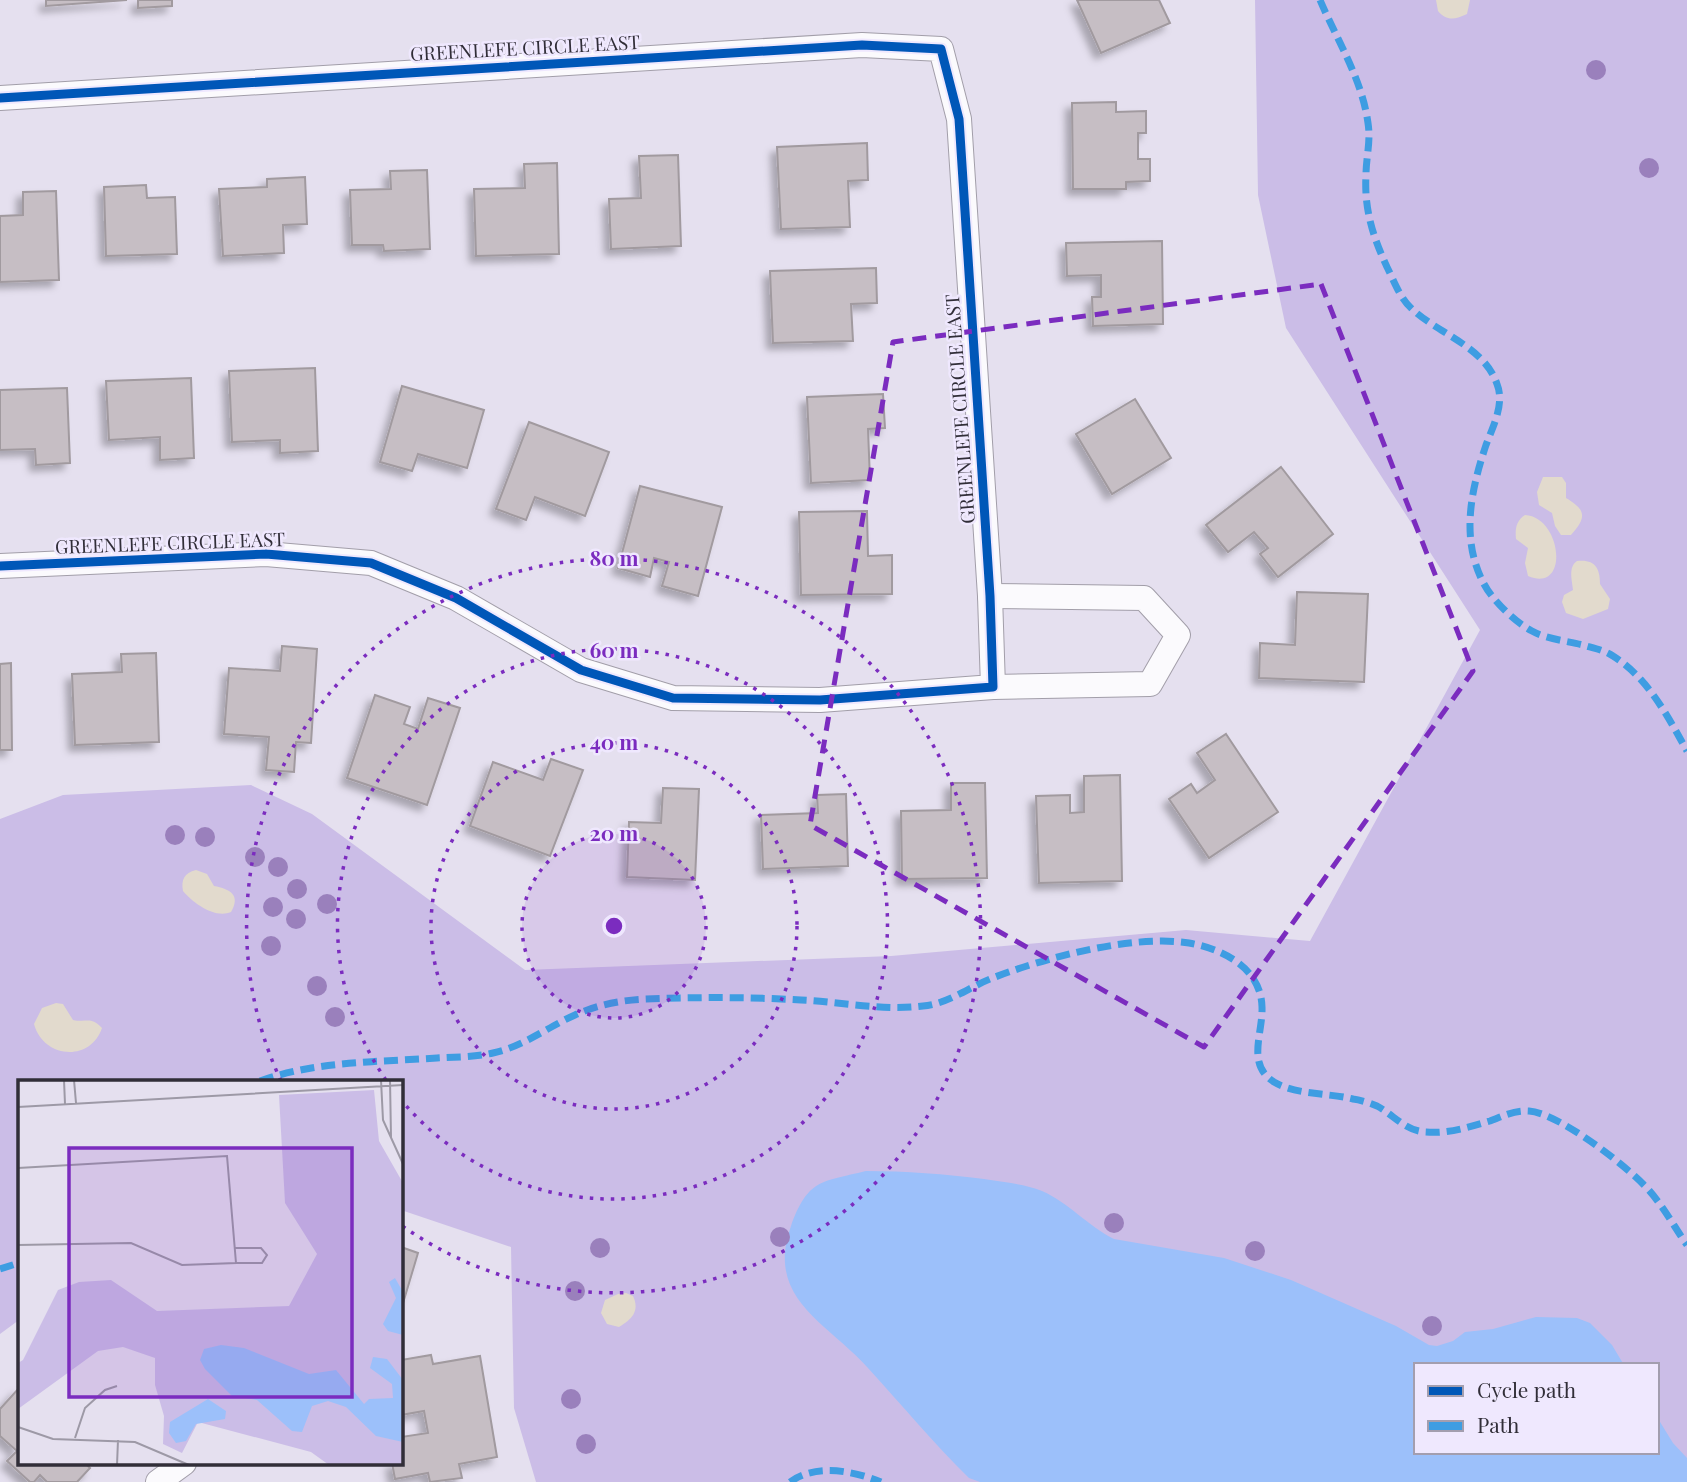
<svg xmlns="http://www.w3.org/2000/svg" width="1687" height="1482" font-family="'Playfair Display',serif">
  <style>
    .green { fill: #cbbde7; fill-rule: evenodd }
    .sand { fill: #e2dacd }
    .water { fill: #9cc0fa }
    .building { fill: #c6bec4; stroke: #a19a9f; stroke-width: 2; filter: url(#shadow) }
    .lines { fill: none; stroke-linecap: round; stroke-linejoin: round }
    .minor-casing { stroke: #a29ea9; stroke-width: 26 }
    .minor { stroke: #fbfafd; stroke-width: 24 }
    .quiet { stroke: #3e9de2; stroke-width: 7; stroke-dasharray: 14 7; stroke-linecap: butt }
    .cycleway-casing { stroke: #efe8fe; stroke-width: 13 }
    .cycleway { stroke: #0057b8; stroke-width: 9 }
    .tree { fill: #9a80bc }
    .marked { fill: none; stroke: #7b2cbf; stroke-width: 5; stroke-dasharray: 14 9; stroke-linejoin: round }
    .ring { fill: none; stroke: #7b2cbf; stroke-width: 3.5; stroke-dasharray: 3.5 7 }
    .labels { text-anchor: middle; stroke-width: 5; stroke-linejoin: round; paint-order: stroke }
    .street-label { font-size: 19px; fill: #312e38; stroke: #efe8fe }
    .inset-road { fill: none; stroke: #9d99a6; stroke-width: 2 }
    .view { fill: #7b2cbf; fill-opacity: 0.15; stroke: #7b2cbf; stroke-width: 3.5 }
    .inset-edge { fill: none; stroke: #312e38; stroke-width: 3.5 }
    .centre { fill: #7b2cbf; stroke: #efe8fe; stroke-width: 3.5 }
    .ring-label { font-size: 21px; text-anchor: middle; font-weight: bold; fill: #7b2cbf; stroke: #efe8fe; stroke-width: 5; stroke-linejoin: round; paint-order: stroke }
  </style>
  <defs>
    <filter id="shadow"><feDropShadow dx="-6" dy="6" stdDeviation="3.5" flood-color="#0004"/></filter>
  </defs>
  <rect width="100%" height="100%" fill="#e5e0ef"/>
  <path class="green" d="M1255,0H1687V1482H536L514,1408L511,1247L401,1210V1081H19V1320L0,1334V819L63,795L251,785L312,814L525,970L891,956L1186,930L1310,941L1480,630L1286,328L1258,195ZM1416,1365H1657V1452H1416Z"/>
  <g class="sand">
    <path d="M1436,0H1470L1467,14C1456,19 1447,22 1438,11Z"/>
    <path d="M1543,477H1562L1566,483V498C1586,510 1587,517 1571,535H1561L1555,526L1552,513L1539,505L1537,492Z"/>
    <path d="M1525,515C1562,517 1570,594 1528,576L1525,563L1528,548L1516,539C1515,529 1516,521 1525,515Z"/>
    <path d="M1577,561C1595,559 1600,568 1600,584L1610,599L1608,609L1583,619L1566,613L1562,602L1564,595L1573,590C1572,580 1568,567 1577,561Z"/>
    <path d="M196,870L207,874L214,886C230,889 241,895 231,912C215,919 193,903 183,891C181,880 184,873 196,870Z"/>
    <path d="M56,1003L63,1004L73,1020C88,1023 90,1016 102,1028C90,1063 43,1058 34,1024L42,1008Z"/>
    <path d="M626,1293L633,1296C640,1311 632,1319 619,1327L607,1324L601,1313L605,1300L618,1294Z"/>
  </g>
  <path class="water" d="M866,1171C906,1171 945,1174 984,1179C1003,1182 1025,1184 1042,1191C1069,1203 1088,1226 1114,1239L1224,1258L1291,1280L1396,1326L1429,1345L1437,1346L1453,1341L1465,1332L1493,1329L1536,1317L1577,1318L1590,1323L1612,1345L1624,1365H1416V1452H1657V1417L1673,1443L1687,1458V1482H980L969,1478C933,1443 902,1405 868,1368C827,1322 765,1299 791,1226C808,1179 821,1182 866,1171Z"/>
  <g class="building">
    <path d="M46,0H127L46,6Z"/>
    <path d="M138,0H172V6L138,8Z"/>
    <path d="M1077,0H1159L1170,23L1101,53Z"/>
    <path d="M1116,102V112L1146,111V133H1138V159H1150V181L1126,182V189H1073L1072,103Z"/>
    <path d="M867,143L868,180L848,181L850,227L781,229L777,147Z"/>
    <path d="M678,155L681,246L611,249L609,199L641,198L639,156Z"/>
    <path d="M557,163L559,254L476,256L474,189L525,188L524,164Z"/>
    <path d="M427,170L430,249L384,251L383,245H352L350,190L391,189L390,171Z"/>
    <path d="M305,177L307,224L283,225L284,253L223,256L219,189L267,187V179Z"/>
    <path d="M146,185L147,198L175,197L177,254L106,256L104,187Z"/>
    <path d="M56,191L59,280L0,282V216L23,215V192Z"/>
    <path d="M1162,241L1163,324L1093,326L1092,297H1101V275L1067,276L1066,243Z"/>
    <path d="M876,268L877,303L851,304L853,341L773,343L770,271Z"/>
    <path d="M315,368L318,451L280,453V440L232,442L229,371Z"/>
    <path d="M191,378L194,458L160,460V437L109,440L106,381Z"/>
    <path d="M402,386L484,410L467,468L418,454L412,471L380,462Z"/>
    <path d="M67,388L70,463L36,465L35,449L0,450V390Z"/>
    <path d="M883,394L885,428L868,429L870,480L811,483L807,397Z"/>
    <path d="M1135,399L1171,458L1112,494L1076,434Z"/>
    <path d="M529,422L609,452L585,516L535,497L526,520L496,509Z"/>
    <path d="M1281,467L1333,534L1278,577L1260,554L1268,548L1254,532L1228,552L1206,525Z"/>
    <path d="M640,486L722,507L698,596L662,586L669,562L654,558L650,577L618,568Z"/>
    <path d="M867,511L868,556L892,555V594L801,595L799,512Z"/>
    <path d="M1297,592L1368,594L1364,682L1259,678L1260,643L1295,645Z"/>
    <path d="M282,646L317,649L311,743L296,742L294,772L266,770L269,737L224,734L229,668L280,671Z"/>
    <path d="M156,653L159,742L75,745L72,674L122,672L121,654Z"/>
    <path d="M11,663L12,750H0V664Z"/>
    <path d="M375,695L410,707L404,724L418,729L428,698L460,708L427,805L347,778Z"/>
    <path d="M1226,734L1278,812L1209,858L1169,799L1191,784L1197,793L1215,780L1197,753Z"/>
    <path d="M551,759L583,770L550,856L470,826L493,762L543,780Z"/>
    <path d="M1120,775L1122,881L1039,883L1036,796L1070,795V813L1084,812V776Z"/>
    <path d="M951,783H985L987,878L902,879L901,811L951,810Z"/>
    <path d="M663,788L699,789L695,880L627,877L629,822L661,823Z"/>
    <path d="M846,794L848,866L763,869L761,815L818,813L817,795Z"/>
    <path d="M401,1247L418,1253L401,1310Z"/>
    <path d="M431,1355L433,1364L480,1356L497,1457L459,1464L462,1478L430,1482L428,1473L395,1479L392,1463H401V1437L428,1433L424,1411L401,1415V1360Z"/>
    <path d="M19,1388V1463H85L90,1468L77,1482H47L40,1475L34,1482H30L7,1461L17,1451L0,1436V1409Z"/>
  </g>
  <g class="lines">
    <defs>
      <g id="minor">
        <path d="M0,98L862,45L941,49L959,119L990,596L993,687L820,700L673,698L581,670L456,598L371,563L266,554L0,566"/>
        <path d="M990,596L1144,598L1178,635L1150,684L993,687"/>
        <path d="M158,1482L184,1463"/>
      </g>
    </defs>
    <use href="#minor" class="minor-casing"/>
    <use href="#minor" class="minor"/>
    <g class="quiet">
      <path d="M1320,0C1337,40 1362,79 1368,123C1371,142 1366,157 1366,175C1364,209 1373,237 1387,267C1394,281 1400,298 1411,308C1438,334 1484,346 1497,384C1505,404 1493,426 1486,445C1471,490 1460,539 1484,584C1493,601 1515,622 1532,631C1546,639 1567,641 1583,645C1593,648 1604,650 1613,656C1648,678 1667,715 1687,751"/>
      <path d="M260,1081C316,1061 378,1062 437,1058C455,1057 475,1057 493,1053C522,1047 548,1027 575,1015C597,1005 621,1000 646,999C697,997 749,997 801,1000C841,1002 883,1011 923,1006C947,1004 968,988 990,979C1043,958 1133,934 1189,943C1223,949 1261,968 1262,1007C1263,1034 1246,1064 1274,1082C1296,1095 1329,1093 1353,1099C1361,1100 1370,1103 1377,1106C1394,1115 1405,1131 1426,1132C1448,1134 1469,1127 1490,1121C1503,1116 1515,1110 1529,1111C1558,1113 1624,1164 1644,1185C1661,1202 1673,1225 1687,1245"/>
      <path d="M0,1269L19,1263"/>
      <path d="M790,1482C817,1463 853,1471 881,1482"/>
    </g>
    <defs>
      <path id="cycleway" d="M0,98L862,45L941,49L959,119L990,596L993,687L820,700L673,698L581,670L456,598L371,563L266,554L0,566"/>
    </defs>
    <use href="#cycleway" class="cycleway-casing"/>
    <use href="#cycleway" class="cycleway"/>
  </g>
  <g class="tree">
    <circle cx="1596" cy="70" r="10"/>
    <circle cx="1649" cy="168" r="10"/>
    <circle cx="175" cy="835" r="10"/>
    <circle cx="205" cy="837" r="10"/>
    <circle cx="255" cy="857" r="10"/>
    <circle cx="278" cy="867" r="10"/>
    <circle cx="297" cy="889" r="10"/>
    <circle cx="327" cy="904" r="10"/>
    <circle cx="273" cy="907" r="10"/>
    <circle cx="296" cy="919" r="10"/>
    <circle cx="271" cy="946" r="10"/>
    <circle cx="317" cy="986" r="10"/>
    <circle cx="335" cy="1017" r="10"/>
    <circle cx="1114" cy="1223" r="10"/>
    <circle cx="780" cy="1237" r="10"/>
    <circle cx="600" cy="1248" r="10"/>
    <circle cx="1255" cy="1251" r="10"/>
    <circle cx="575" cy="1291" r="10"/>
    <circle cx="1432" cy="1326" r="10"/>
    <circle cx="571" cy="1399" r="10"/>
    <circle cx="586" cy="1444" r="10"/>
  </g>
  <path class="marked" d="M1321,284L1473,671L1204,1047L810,825L893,342Z"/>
  <circle cx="614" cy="926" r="92" fill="#7b2cbf" fill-opacity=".12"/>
  <g class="ring">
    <circle cx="614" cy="926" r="92"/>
    <circle cx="614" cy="926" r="183"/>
    <path d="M386 1080A275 275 0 1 1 402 1101"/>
    <path d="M281 1081A367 367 0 1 1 401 1225"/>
  </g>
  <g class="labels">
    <g class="street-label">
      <text transform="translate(525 48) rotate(-3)" y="7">GREENLEFE CIRCLE EAST</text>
      <text transform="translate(960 409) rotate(-94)" y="7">GREENLEFE CIRCLE EAST</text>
      <text transform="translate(170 543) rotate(-2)" y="7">GREENLEFE CIRCLE EAST</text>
    </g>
  </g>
  <g transform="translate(18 1080)">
    <rect width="385" height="385" fill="#e5e0ef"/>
    <path d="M356,10L361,61L385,103V385H311L293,372L180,342L164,373L145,364L146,336L137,305V278L105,267L80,271L0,329V283L5,280L40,210L61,202L93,200L139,231L271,226L299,174L267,123L261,15Z" fill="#cbbde7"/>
    <path d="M377,198L385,212V255L370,251L365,244L378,218L371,202ZM203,265L226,268L291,294L318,290L346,324L351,319L375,318L374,304L352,288L355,277L369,279L385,300V362L358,356L328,327L310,321L294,326L284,352L274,351L239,320L214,316L187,289L182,280L186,269ZM190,319L208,331L207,339L178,344L168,361L158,363L151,353L152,342Z" fill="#9cc0fa"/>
    <path class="inset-road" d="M46,0L47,24M56,0L58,23M363,0L365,40L385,84M372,0L373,57M0,27L385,5M0,88L209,76L218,183L164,185L113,163L0,165M217,168H243L249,175L244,183H218M0,347L35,359L117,362L171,385M57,358L67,328L87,310L99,306M99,385L100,360"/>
    <path class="view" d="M51,68H334V317H51Z"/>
    <rect width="385" height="385" class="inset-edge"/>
  </g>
  <circle cx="614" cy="926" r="10" class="centre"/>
  <g class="ring-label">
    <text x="614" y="566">80 m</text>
    <text x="614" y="658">60 m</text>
    <text x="614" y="750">40 m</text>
    <text x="614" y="841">20 m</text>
  </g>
  <rect x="1414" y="1363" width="245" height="91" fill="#efe8fe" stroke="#a39eaf" stroke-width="2"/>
  <rect x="1428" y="1386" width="35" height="10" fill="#0057b8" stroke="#a39eaf" stroke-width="2"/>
  <text x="1477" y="1398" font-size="21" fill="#312e38">Cycle path</text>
  <rect x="1428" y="1421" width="35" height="10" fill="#3e9de2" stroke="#a39eaf" stroke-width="2"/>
  <text x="1477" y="1433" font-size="21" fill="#312e38">Path</text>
</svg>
